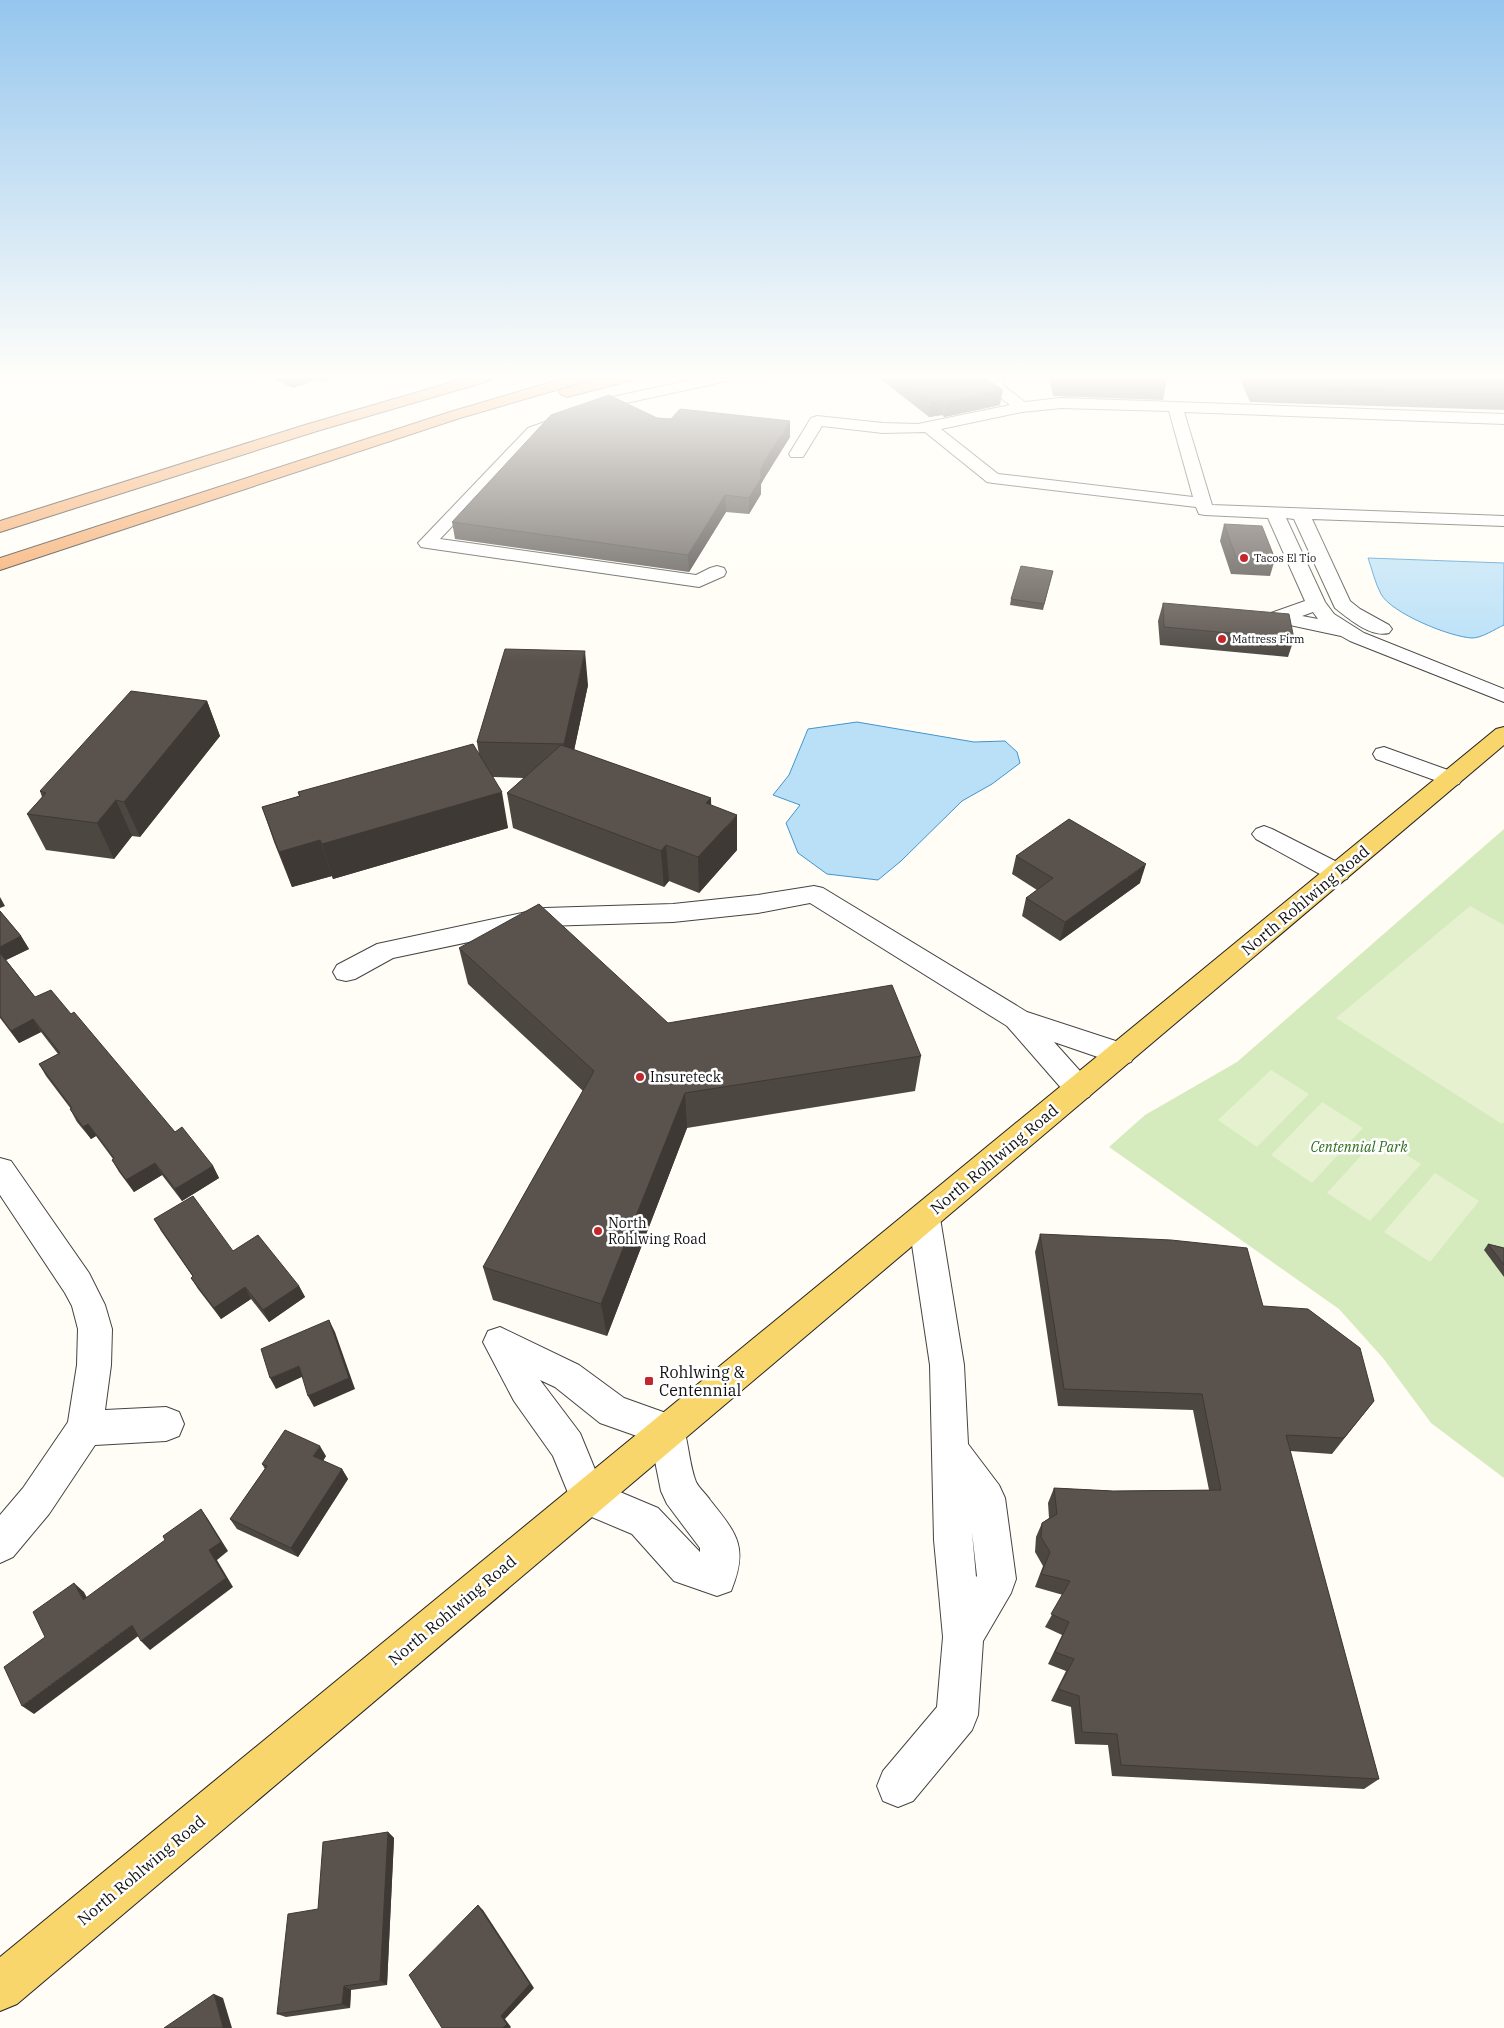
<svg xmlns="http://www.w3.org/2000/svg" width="1504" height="2028" font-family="'IBM Plex Serif',serif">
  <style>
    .green { fill: #d5ebbd }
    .pitch { fill: #e6f2cf }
    .water { fill: #b9e0f7; stroke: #3f96cf }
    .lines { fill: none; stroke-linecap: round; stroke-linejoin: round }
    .minor-casing { stroke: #444; stroke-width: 2 }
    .major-casing { stroke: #222; stroke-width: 2 }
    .highway-casing { stroke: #222; stroke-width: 2 }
    .minor { fill: #fff; fill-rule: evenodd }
    .major { fill: #f9d66b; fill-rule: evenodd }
    .highway { fill: #f5a25d; fill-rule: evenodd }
    .wall { fill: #4d4742 }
    .shaded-wall { fill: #3f3936 }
    .building { fill: #5a524d; stroke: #3f3936 }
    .poi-dot { fill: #c4262e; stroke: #fff; stroke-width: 2 }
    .labels { text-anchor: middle; stroke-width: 5; stroke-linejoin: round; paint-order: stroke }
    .far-poi-label { font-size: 11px; fill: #111; stroke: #fff; text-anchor: start }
    .poi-label { font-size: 14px; fill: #111; stroke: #fff; text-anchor: start }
    .park-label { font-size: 14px; font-style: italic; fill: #2f6b1f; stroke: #fff }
    .near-street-label { font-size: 16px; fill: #111; stroke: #fff }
    .near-poi-label { font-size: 16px; fill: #111; stroke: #fff; text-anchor: start }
  </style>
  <rect width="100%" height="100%" fill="#fffdf5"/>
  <path class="green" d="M1504,829V1478L1431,1423L1383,1358L1339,1309L1109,1147L1145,1115L1237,1062Z"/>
  <g class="pitch">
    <path d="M1470,906L1504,925V1122L1502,1124L1336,1018Z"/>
    <path d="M1271,1070L1309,1094L1257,1147L1218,1120Z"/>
    <path d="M1322,1102L1363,1128L1312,1183L1271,1155Z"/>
    <path d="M1378,1137L1421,1164L1370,1221L1327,1193Z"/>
    <path d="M1435,1173L1479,1201L1430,1262L1384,1232Z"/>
  </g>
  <g class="water">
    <path d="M1368,558L1504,563V625C1495,629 1482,638 1472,638C1450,637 1391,613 1381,594C1375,583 1372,569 1368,558Z"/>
    <path d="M857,722L974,742L1005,741L1017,752L1020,763L992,784L962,801L901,861L878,880L827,874L798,853L786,823L800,805L773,795L789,775L808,729Z"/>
  </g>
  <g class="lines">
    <defs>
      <g id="minor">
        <path d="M705,377H734L732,380L727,381L626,403L540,434L440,539L696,575L710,568L717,566L724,568L726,572L724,576L699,587L427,548L421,547L418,543L528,428L617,396Z"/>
        <path d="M986,377H1001L1004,386L1025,402L1061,398L1504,414V424L1184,412L1212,505L1504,516V526L1312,519L1350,601L1360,609L1389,625L1392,629L1389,633C1371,638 1349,619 1335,608L1294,519L1286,518L1325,602L1334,614L1364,633L1504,689V702L1350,641L1341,636L1271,621L1268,617L1271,613L1305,601L1268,518L1205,515L1199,514L1196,507L993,483L987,482L925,432L883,433L822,426L803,457H791L789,454L811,418L817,416L883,423L918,424L1010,405L992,391ZM1061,408L1169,411L1193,497L998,474L941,429L1022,412ZM1313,612L1318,619L1302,616Z"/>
        <path d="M1384,747L1459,774L1462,779L1459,784L1451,786L1376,759L1373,754L1376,749Z"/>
        <path d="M1264,826L1272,829L1347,867L1350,873L1347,879L1338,881L1329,879L1256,839L1252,834L1256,829Z"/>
        <path d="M814,886L823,888L1027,1012L1131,1046L1135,1054L1131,1062L1121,1065L1054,1042L1089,1081L1094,1089L1089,1097L1079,1100L1069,1097L1007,1026L810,903L758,913L673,922L545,926L393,958L355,979L346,981L337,979L333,972L337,965L377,944L545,908L673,904L758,895Z"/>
        <path d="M0,1158L11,1161L89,1273L105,1305L112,1329L111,1365L105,1410L166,1407L179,1412L184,1424L179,1436L166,1441L95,1445L49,1514L13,1557L0,1563V1515L23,1488L68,1422L77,1365L78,1329L72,1306L65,1293L0,1195Z"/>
        <path d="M924,1205L935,1209L940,1218L964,1365L968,1444L999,1485L1005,1498L1016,1579L1011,1593L983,1641L978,1715L972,1730L913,1801L898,1807L883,1801L877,1786L883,1771L937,1707L943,1637L934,1540L930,1365L908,1218L913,1209ZM972,1532L977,1576L976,1577Z"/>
        <path d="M500,1327L579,1365L624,1398L680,1418C689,1438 688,1461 696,1482C699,1488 706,1494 710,1500C737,1534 749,1547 731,1591L717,1596L674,1581L632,1534L575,1510L553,1456L514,1401L483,1342L488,1331ZM540,1380L555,1387L600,1423L651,1441L661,1491L667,1504L700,1548V1552L658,1508L601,1484L580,1433Z"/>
      </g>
      <path id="major" d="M1504,727V745L17,2004L0,2011V1957L1496,729Z"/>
      <g id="highway">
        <path d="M470,377H494L492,380L317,431L0,532V521L305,425Z"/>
        <path d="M568,377H592L590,380L460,418L0,570V558L450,412Z"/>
        <path d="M608,377H634L632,380L567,397L562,395L559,392L562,389Z"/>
      </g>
    </defs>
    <use href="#minor" class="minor-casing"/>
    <use href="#major" class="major-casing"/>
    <use href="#highway" class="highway-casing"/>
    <use href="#minor" class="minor"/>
    <use href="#major" class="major"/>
    <use href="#highway" class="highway"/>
  </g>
  <g class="wall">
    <path d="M270,377H336L323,382L318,379L293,388Z"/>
    <path d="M878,377H984L1000,405L944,417L942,415L929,417Z"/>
    <path d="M1049,377H1164L1166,384L1163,400L1053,396Z"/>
    <path d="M1239,377H1504V410L1250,402Z"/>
    <path d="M657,418L790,437L765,477L761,484V494L749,514L726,512L689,572L455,539L452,522Z"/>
    <path d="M1224,524L1275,559L1270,576L1231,574L1220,541Z"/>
    <path d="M1053,571L1043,610L1010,605L1011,599Z"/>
    <path d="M1163,603L1294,639L1288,657L1160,645L1158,621Z"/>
    <path d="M588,685L574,750L711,798V805L737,850L699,893L669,881L664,887L513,828L507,793L524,778L493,777L508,828L333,879L332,876L292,887L274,842L262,807L299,796L298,792L479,755L477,742Z"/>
    <path d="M207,701L220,736L140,837L132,836L114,859L46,850L27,814L42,797L40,791Z"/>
    <path d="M1016,856L1140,883L1060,941L1022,916L1026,898L1037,890L1012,874Z"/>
    <path d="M0,911L21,936L29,949L6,960L35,997L71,1014L175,1132L213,1166L219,1178L182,1201L162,1175L134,1192L119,1172L112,1160L113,1159L96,1136L91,1139L77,1122L70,1109H71L46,1076L39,1064L58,1054L41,1032L19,1043L0,1018Z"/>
    <path d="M459,948L668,1023L921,1056L915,1091L687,1128L607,1336L493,1300L483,1267L583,1091L468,984Z"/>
    <path d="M154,1219L233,1251L299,1286L305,1297L269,1322L251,1299L221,1319L198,1289L191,1278L193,1277L161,1231Z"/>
    <path d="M1040,1234L1263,1306L1374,1401L1332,1454L1290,1451L1379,1779L1364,1789L1112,1776L1108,1745L1075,1744L1071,1707L1051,1701L1066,1671L1048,1664L1062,1635L1045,1627L1063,1595L1035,1587L1043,1566L1035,1552L1036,1537L1042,1523L1049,1518L1048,1503L1054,1488L1113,1491L1209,1490L1193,1410L1058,1406L1035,1252Z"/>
    <path d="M1488,1244L1504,1248V1277L1484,1250Z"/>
    <path d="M326,1456L323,1461L342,1469L348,1479L298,1557L237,1529L230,1519L265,1469L262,1464Z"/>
    <path d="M388,1832L394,1838L387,1985L351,1990L350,2008L286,2017L277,2014L318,1909Z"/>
  </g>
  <g class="shaded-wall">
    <path d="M290,377H317L318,379L293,388Z"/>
    <path d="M322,377H336L323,382Z"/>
    <path d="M1003,390L1000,405L944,417L946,402Z"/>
    <path d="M944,400L942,415L929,417L931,402Z"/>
    <path d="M790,421V437L765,477L761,484V494L749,514V498L761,469Z"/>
    <path d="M725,495L726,512L689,572L688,555Z"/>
    <path d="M585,651L588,685L568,779L564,744Z"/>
    <path d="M207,701L220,736L140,837L124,802Z"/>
    <path d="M502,792L508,828L333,879L322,844Z"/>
    <path d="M711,798L712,834L706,803Z"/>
    <path d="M116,800L132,836L114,859L97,823Z"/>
    <path d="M737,815V850L699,893L698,857Z"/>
    <path d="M320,840L332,876L292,887L279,852Z"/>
    <path d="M666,845L669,881L664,887L661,851Z"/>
    <path d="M1146,864L1140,883L1060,941L1065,922Z"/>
    <path d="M0,897L5,906L0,908Z"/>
    <path d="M21,936L29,949L4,961L0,954V947Z"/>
    <path d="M33,1019L41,1032L19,1043L11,1031Z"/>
    <path d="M685,1093L687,1128L607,1336L601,1304Z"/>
    <path d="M88,1124L96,1136L91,1139L83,1127Z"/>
    <path d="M155,1163L162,1175L134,1192L126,1180Z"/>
    <path d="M213,1166L219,1178L182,1201L175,1189Z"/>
    <path d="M299,1286L305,1297L269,1322L263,1310Z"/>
    <path d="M245,1287L251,1299L221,1319L214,1308Z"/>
    <path d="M329,1320L335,1332L355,1389L314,1407L308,1396Z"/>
    <path d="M299,1366L304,1376L276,1389L270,1378Z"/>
    <path d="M320,1446L326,1456L319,1467L313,1456Z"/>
    <path d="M342,1469L348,1479L298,1557L291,1548Z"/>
    <path d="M201,1509L208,1519L228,1551L217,1560L233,1587L150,1650L141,1641L209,1550Z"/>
    <path d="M74,1583L84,1592L93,1609L83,1600Z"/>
    <path d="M132,1625L141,1634L34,1714L22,1706Z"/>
    <path d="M388,1832L394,1838L387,1985L380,1981Z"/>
    <path d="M478,1905L483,1910L534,1988L505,2019L511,2027L510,2028H503Z"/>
    <path d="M344,1986L351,1990L350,2008L342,2004Z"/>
    <path d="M214,1994L223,1998L232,2028H223Z"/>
  </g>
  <g class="building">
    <path d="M898,377H984L1003,390L946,402L944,400L931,402Z"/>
    <path d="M1055,377H1164L1166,384L1055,381Z"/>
    <path d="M1250,377H1504V395L1255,387Z"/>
    <path d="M609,395L657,418L671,419L680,409L790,421L765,460L761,469V478L749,498L725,495L688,555L452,522L551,415Z"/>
    <path d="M1224,524L1262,526L1275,559L1236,557Z"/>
    <path d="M1021,566L1053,571L1044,604L1011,599Z"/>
    <path d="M1163,603L1289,614L1294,639L1164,627Z"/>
    <path d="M505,649L585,651L564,744L477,742Z"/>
    <path d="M131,691L207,701L124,802L116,800L97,823L27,814L46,793L40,791Z"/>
    <path d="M473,744L502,792L322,844L320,840L279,852L262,807L300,796L298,792Z"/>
    <path d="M561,745L711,798L706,803L737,815L698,857L666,845L661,851L507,793Z"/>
    <path d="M1069,819L1146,864L1065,922L1026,898L1053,878L1016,856Z"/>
    <path d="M539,904L668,1023L892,985L921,1056L685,1093L601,1304L483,1267L594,1071L459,948Z"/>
    <path d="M0,911L21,936L0,947Z"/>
    <path d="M0,953L35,997L51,990L71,1014L74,1012L175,1132L182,1127L213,1166L175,1189L155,1163L126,1180L112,1160L114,1158L88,1124L83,1127L70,1109L72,1108L39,1064L60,1053L33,1019L11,1031L0,1016Z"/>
    <path d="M193,1196L233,1251L258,1235L299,1286L263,1310L245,1287L214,1308L191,1278L193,1276L154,1219Z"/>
    <path d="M1040,1234L1171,1240L1247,1248L1263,1306L1308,1309L1360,1348L1374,1401L1344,1438L1286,1435L1379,1779L1121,1765L1117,1734L1082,1732L1079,1696L1058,1689L1074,1659L1055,1652L1069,1622L1051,1614L1070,1581L1041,1574L1050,1552L1041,1537L1042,1523L1057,1514L1054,1488L1113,1491L1221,1490L1202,1394L1064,1389Z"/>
    <path d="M1488,1244L1504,1248V1265Z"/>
    <path d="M329,1320L349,1378L308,1396L299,1366L270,1378L261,1349Z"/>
    <path d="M285,1430L320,1446L313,1456L342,1469L291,1548L230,1519L267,1466L262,1464Z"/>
    <path d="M201,1509L221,1542L209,1550L226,1578L141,1641L132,1625L22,1706L4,1667L45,1637L33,1612L74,1583L83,1600L165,1540L163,1536Z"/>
    <path d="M388,1832L380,1981L344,1986L342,2004L277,2014L288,1914L318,1909L323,1842Z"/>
    <path d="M478,1905L530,1984L501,2016L507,2024L503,2028H442L409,1975Z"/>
    <path d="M214,1994L223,2028H164Z"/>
  </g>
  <linearGradient id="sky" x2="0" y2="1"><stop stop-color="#95c6ee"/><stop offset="0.57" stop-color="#fffefa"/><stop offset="1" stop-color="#fffefa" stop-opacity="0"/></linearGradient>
  <rect width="1504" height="661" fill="url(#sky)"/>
  <g class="poi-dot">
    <circle cx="1244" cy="558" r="5"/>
    <circle cx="1222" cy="639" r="5"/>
    <circle cx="640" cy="1077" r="5"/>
    <circle cx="598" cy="1231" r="5"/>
    <rect x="644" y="1376" width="10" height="10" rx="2.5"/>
  </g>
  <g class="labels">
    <g class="far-poi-label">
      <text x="1254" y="562">Tacos El Tio</text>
      <text x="1232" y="643">Mattress Firm</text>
    </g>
    <g class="poi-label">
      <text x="650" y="1082">Insureteck</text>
      <text x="608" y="1228">North<tspan x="608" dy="16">Rohlwing Road</tspan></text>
    </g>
    <g class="park-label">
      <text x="1359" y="1152">Centennial Park</text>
    </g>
    <g class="near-street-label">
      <text transform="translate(1305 900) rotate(-40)" y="6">North Rohlwing Road</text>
      <text transform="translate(994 1159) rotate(-40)" y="6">North Rohlwing Road</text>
      <text transform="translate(452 1610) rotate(-40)" y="6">North Rohlwing Road</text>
      <text transform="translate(141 1870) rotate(-40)" y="6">North Rohlwing Road</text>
    </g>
    <g class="near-poi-label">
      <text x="659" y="1378">Rohlwing &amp;<tspan x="659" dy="18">Centennial</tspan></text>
    </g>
  </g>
</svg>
